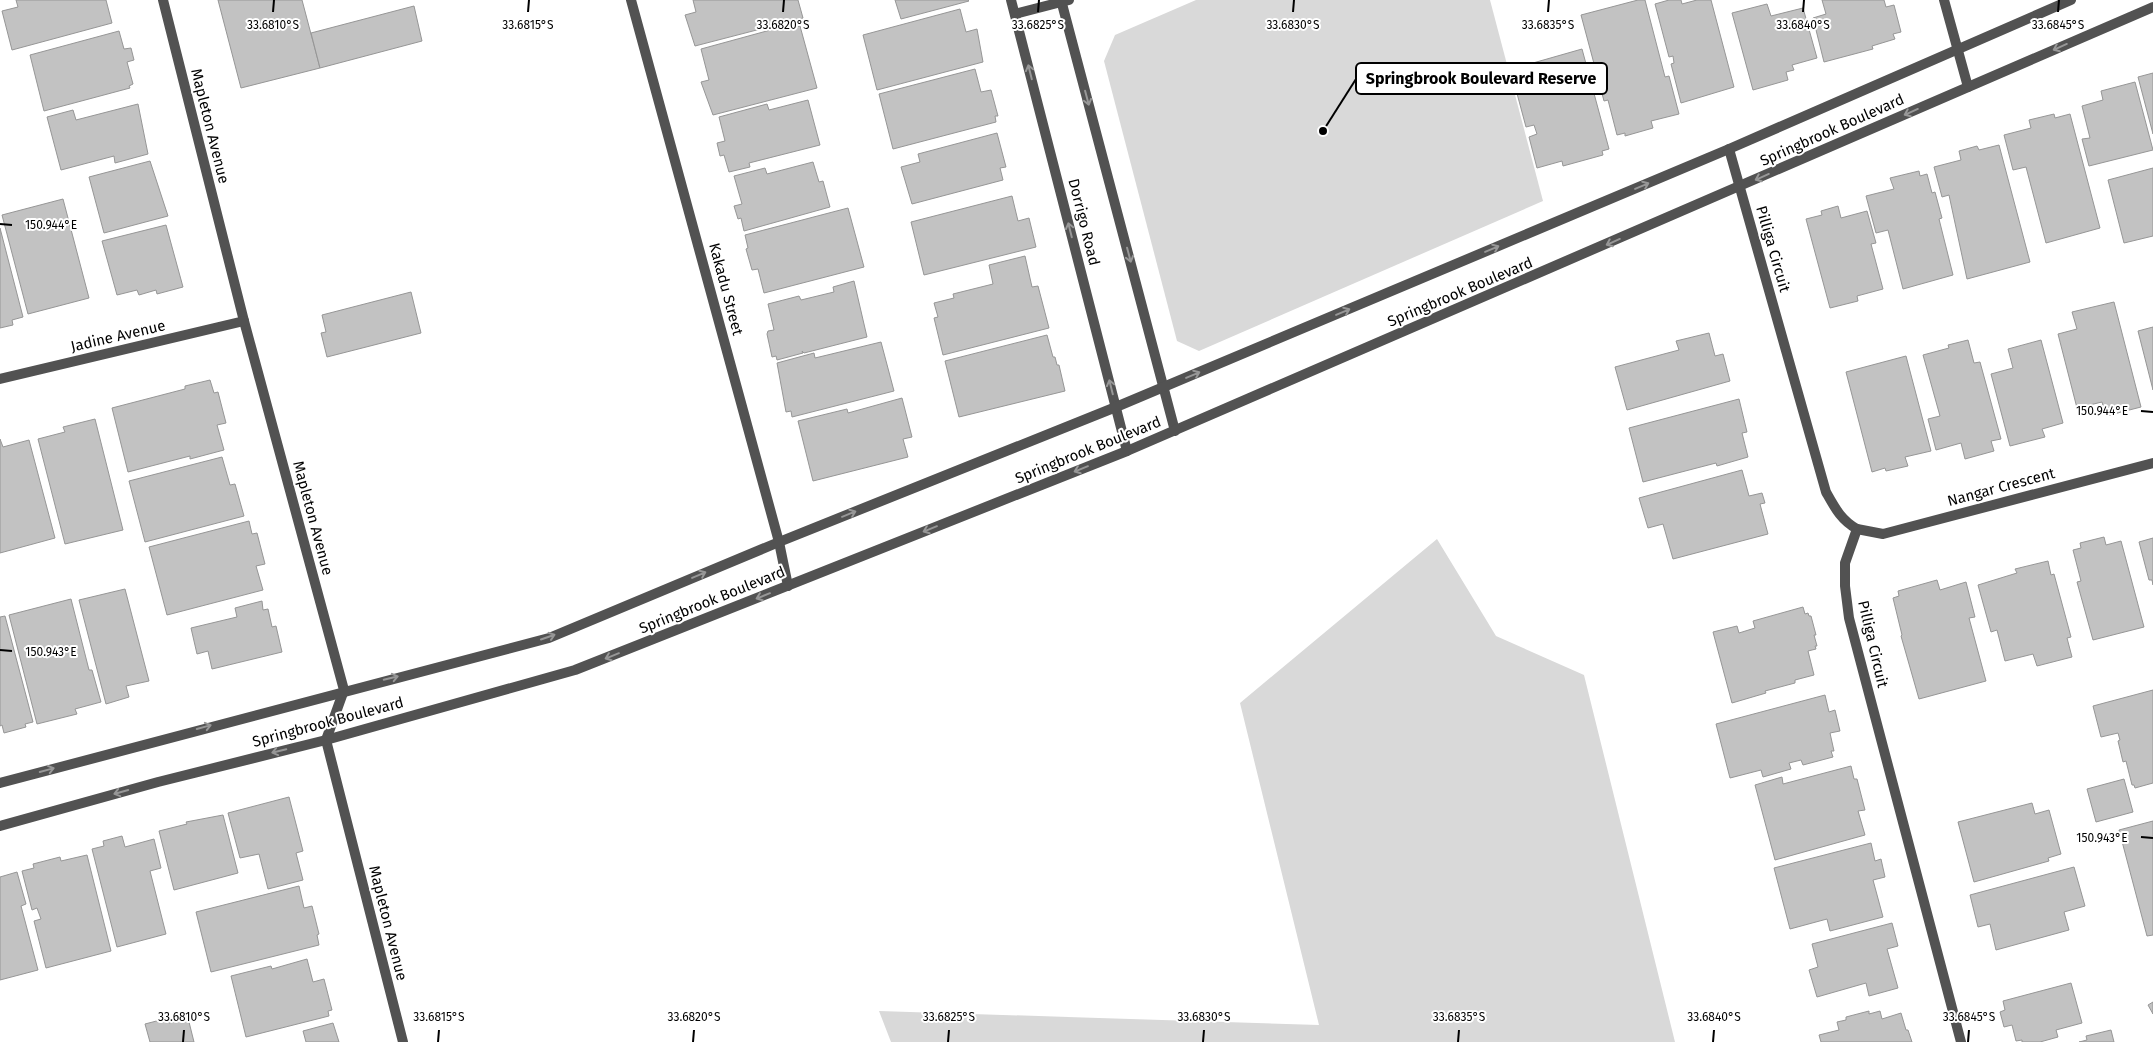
<svg xmlns="http://www.w3.org/2000/svg" width="2153" height="1042" font-family="'Fira Sans',sans-serif">
  <style>
    .green { fill: #d9d9d9 }
    .building { fill: #c2c2c2; stroke: #969696 }
    .lines { fill: none; stroke-linecap: round; stroke-linejoin: round }
    .street { stroke: #525252; stroke-width: 10 }
    .oneway { stroke: #979797 }
    .ticks { fill: none; stroke: #000; stroke-width: 2 }
    .labels { text-anchor: middle; stroke-width: 4; stroke-linejoin: round; paint-order: stroke }
    .street-label { font-size: 15px; fill: #000; stroke: #fff }
    .ticks-label { font-size: 12px; text-anchor: middle; fill: #000; stroke: #fff; stroke-width: 4; stroke-linejoin: round; paint-order: stroke }
    .leader { fill: none; stroke: #000; stroke-width: 2 }
    .callout-dot { fill: #000; stroke: #fff; stroke-width: 2 }
    .callout { fill: #fff; stroke: #000; stroke-width: 2 }
    .callout-label { font-size: 16px; text-anchor: middle; font-weight: bold; fill: #000 }
  </style>
  <rect width="100%" height="100%" fill="#fff"/>
  <g class="green">
    <path d="M1196,0H1490L1543,201L1199,351L1177,341L1104,61L1115,35Z"/>
    <path d="M1437,539L1496,636L1584,675L1675,1042H891L879,1011L1319,1025L1240,703Z"/>
  </g>
  <g class="building">
    <path d="M16,0H106L112,23L12,50L2,11L18,7Z"/>
    <path d="M218,0H302L320,68L241,88Z"/>
    <path d="M693,0H798L803,18L695,46L685,15L696,12Z"/>
    <path d="M895,0H968L969,1L901,19Z"/>
    <path d="M1638,0H1645L1665,77L1669,76L1679,114L1651,121L1653,128L1625,136V133L1617,135L1608,100L1604,101L1581,15Z"/>
    <path d="M1669,0H1681L1682,4L1697,0H1711L1734,87L1681,103L1671,64L1674,63L1673,56L1669,57L1655,4Z"/>
    <path d="M1822,0H1884L1886,7L1894,5L1901,32L1893,34L1895,39L1872,46L1873,49L1824,62L1813,18L1826,14Z"/>
    <path d="M1767,4L1771,16L1803,8L1817,58L1792,65L1794,70L1786,72L1788,80L1753,90L1732,13Z"/>
    <path d="M414,6L422,41L320,68L311,33Z"/>
    <path d="M960,9L966,32L977,29L983,62L877,90L863,35Z"/>
    <path d="M785,26L786,29L800,26L817,88L713,115L701,82L709,80L701,49Z"/>
    <path d="M119,31L124,49L131,48L134,60L127,62L133,84L129,86L130,88L44,111L30,55Z"/>
    <path d="M1582,49L1609,149L1602,151L1603,155L1563,166L1562,161L1537,168L1529,137L1537,134L1534,125L1526,127L1515,86L1523,84L1519,67Z"/>
    <path d="M975,69L981,92L991,90L998,116H995L996,122L893,149L879,94Z"/>
    <path d="M2153,73V134L2138,77Z"/>
    <path d="M2135,82L2153,150L2089,166L2082,139L2090,138L2082,106L2103,100L2101,91Z"/>
    <path d="M808,100L820,145L749,163L750,167L729,172L724,155L720,156L717,143L725,141L719,117L767,104L769,110Z"/>
    <path d="M138,104L148,154L115,163L114,156L61,170L47,117L73,110L76,120Z"/>
    <path d="M2054,114L2055,118L2070,114L2100,228L2046,243L2026,167L2013,170L2004,135L2031,128L2029,120Z"/>
    <path d="M997,133L1006,167L1000,168L1003,180L912,204L901,167L920,162L918,154Z"/>
    <path d="M1999,145L2030,262L1967,279L1949,195L1942,197L1934,167L1961,160L1959,151L1977,146L1979,150Z"/>
    <path d="M150,161L168,216L104,233L89,177Z"/>
    <path d="M813,162L819,182L823,181L830,207L744,231L741,218L738,219L734,206L742,204L734,176L765,168L767,174Z"/>
    <path d="M2153,168V236L2124,243L2108,180Z"/>
    <path d="M1919,171L1920,176L1927,174L1932,193L1935,192L1942,218L1939,219L1953,275L1903,289L1888,230L1876,233L1866,196L1894,189L1890,178Z"/>
    <path d="M1012,196L1018,221L1029,218L1036,247L924,275L911,222Z"/>
    <path d="M63,199L89,298L28,314L2,215Z"/>
    <path d="M1838,206L1841,218L1867,211L1876,243L1871,244L1883,289L1857,296L1858,301L1830,308L1806,219L1822,215L1821,211Z"/>
    <path d="M848,208L864,267L764,293L758,269L752,270L746,249L748,248L745,235Z"/>
    <path d="M166,225L183,287L157,294L156,290L139,295L137,290L117,295L102,241Z"/>
    <path d="M0,228L23,317L12,320L13,325L0,328Z"/>
    <path d="M1025,256L1032,287L1038,286L1049,328L943,355L934,318L938,317L934,303L954,298L953,294L993,284L989,265Z"/>
    <path d="M854,281L867,337L804,353L802,351L803,353L777,360L776,356L772,357L767,334L768,331L774,330L768,304L799,296L801,300L834,292L833,287Z"/>
    <path d="M411,292L421,333L327,357L321,333L326,332L322,315Z"/>
    <path d="M2114,302L2141,407L2106,416L2102,402L2077,408L2058,334L2077,329L2072,312Z"/>
    <path d="M2153,327V390L2138,331Z"/>
    <path d="M1709,333L1715,356L1723,354L1730,381L1627,410L1615,367L1679,350L1676,341Z"/>
    <path d="M1047,335L1053,357H1055L1057,365H1059L1065,391L959,417L945,361Z"/>
    <path d="M1968,340L1974,363L1980,362L2001,439L1991,441L1994,451L1965,459L1961,443L1936,450L1928,419L1940,416L1923,355L1949,348L1948,345Z"/>
    <path d="M2041,340L2063,423L2042,429L2045,437L2010,446L1991,374L2013,368L2008,349Z"/>
    <path d="M881,342L894,391L792,417L791,411L786,412L777,363L814,353L815,358Z"/>
    <path d="M1906,356L1931,451L1905,457L1908,466L1886,471L1885,468L1872,472L1846,372Z"/>
    <path d="M210,380L214,393L218,392L226,423L217,425L224,450L190,459V456L128,472L112,408L185,389V386Z"/>
    <path d="M902,398L912,437L903,439L908,457L813,481L798,421L847,409L848,413Z"/>
    <path d="M1739,399L1747,432L1742,433L1748,457L1717,466L1716,463L1643,482L1629,428Z"/>
    <path d="M95,419L123,530L65,544L38,439L65,432L63,427Z"/>
    <path d="M0,439L3,447L29,440L55,538L0,553Z"/>
    <path d="M222,457L230,485L235,484L244,516L145,542L129,481Z"/>
    <path d="M1742,470L1749,496L1762,493L1765,503L1760,504L1768,534L1673,559L1663,524L1648,528L1639,498Z"/>
    <path d="M249,521L252,534L257,533L265,564L256,566L263,590L167,615L149,547Z"/>
    <path d="M2104,537L2106,545L2121,541L2144,627L2093,640L2077,582L2081,581L2073,550L2081,548L2080,543Z"/>
    <path d="M2153,538V585L2152,580H2149L2139,542Z"/>
    <path d="M2048,561L2051,575L2054,574L2071,637L2067,638L2072,657L2037,666L2033,654L2005,661L1997,630L1991,632L1978,585L2017,573L2015,569Z"/>
    <path d="M1937,580L1940,590L1966,582L1975,617L1969,618L1986,681L1919,699L1901,636L1902,635L1893,598L1899,596L1898,591Z"/>
    <path d="M125,589L149,681L126,686L129,697L106,704L79,600Z"/>
    <path d="M71,599L89,670H92L101,702L75,709L77,714L37,724L9,615Z"/>
    <path d="M262,601L263,610L268,609L272,627L276,626L282,652L212,669L208,651L197,654L191,628L237,617L235,608Z"/>
    <path d="M1803,607L1805,614L1808,613L1809,616H1811L1816,635H1814L1817,646H1815L1816,649L1808,651L1814,675L1795,680V683L1765,691L1766,693L1732,703L1713,632L1737,626L1739,633L1755,628L1753,621Z"/>
    <path d="M5,616L33,722L25,724L26,727L4,733L2,725L0,726V617Z"/>
    <path d="M2153,690V783L2135,788L2134,785H2132L2126,761L2123,762L2118,741L2120,740L2118,733L2101,737L2093,706Z"/>
    <path d="M1825,695L1829,712L1835,710L1840,731L1830,733L1834,751H1831L1833,757L1803,765L1801,760L1789,763L1791,769L1763,777L1761,770L1730,778L1716,724Z"/>
    <path d="M1851,766L1854,779H1857L1865,810L1858,811L1865,835L1775,860L1755,785L1782,777L1783,784Z"/>
    <path d="M2124,779L2133,812L2096,822L2087,789Z"/>
    <path d="M289,797L303,851L296,853L303,880L268,889L259,854L240,858L228,813Z"/>
    <path d="M2032,803L2035,814L2049,810L2061,854L2048,858L2049,861L1974,882L1958,822Z"/>
    <path d="M223,815L238,873L174,890L159,831L187,824L186,822Z"/>
    <path d="M2153,821V935L2147,936L2119,830Z"/>
    <path d="M122,836L125,847L154,839L161,868L150,871L166,934L117,947L92,849L104,846L103,841Z"/>
    <path d="M1871,843L1875,861L1881,859L1885,877L1873,880L1883,917L1830,931L1827,919L1790,929L1774,868Z"/>
    <path d="M87,855L111,951L46,968L34,921L41,919L37,908L32,910L22,871L34,868L33,864L60,857L61,861Z"/>
    <path d="M2074,867L2085,906L2064,912L2069,930L1996,950L1990,924L1978,927L1970,895Z"/>
    <path d="M17,872L26,904L21,906L38,970L0,980V877Z"/>
    <path d="M299,886L304,908L312,906L319,934L317,935L319,945L211,972L196,912Z"/>
    <path d="M1892,923L1898,946L1887,949L1898,988L1869,996L1866,983L1817,997L1809,970L1818,967L1812,944Z"/>
    <path d="M307,959L313,982L324,979L332,1010L328,1011L329,1016L246,1037L231,976L271,966L272,969Z"/>
    <path d="M2071,983L2082,1023L2056,1030L2058,1037L2040,1042H2022V1040L2016,1041L2012,1025L2004,1027L2000,1012L2005,1010L2003,1001Z"/>
    <path d="M2153,1002V1014L2148,1005Z"/>
    <path d="M1869,1011V1014L1880,1011L1882,1019L1901,1013L1906,1030H1908L1912,1042H1821L1819,1035L1839,1030L1837,1022L1846,1020V1017Z"/>
    <path d="M168,1018L169,1023L188,1018L194,1042H150L145,1024Z"/>
    <path d="M333,1023L339,1042H306L303,1031Z"/>
    <path d="M2111,1030L2114,1042H2079L2087,1040L2086,1036Z"/>
  </g>
  <g class="lines">
    <g class="street">
      <path d="M163,0L244,321L344,690L326,740L403,1042"/>
      <path d="M631,0L779,542L788,586"/>
      <path d="M1011,0L1127,451"/>
      <path d="M1061,0L1175,431"/>
      <path d="M1944,0L1968,87"/>
      <path d="M1015,14L1069,0"/>
      <path d="M1729,149L1826,492C1835,508 1841,520 1857,529L1845,563V586L1849,618L1961,1042"/>
      <path d="M0,379L244,321"/>
      <path d="M1857,529L1883,534L2153,463"/>
      <path d="M0,783L549,638L779,542L1116,407L1729,149L2071,0"/>
      <path d="M0,826L158,782L326,740L575,670L1127,451L2153,7"/>
    </g>
  </g>
  <defs><path id="oneway-shaft" d="M-6 0H5M1.5-3L5.5 0L1.5 3" fill="none" stroke-width="1.6" stroke-linecap="round" stroke-linejoin="round" transform="scale(1.25)"/></defs>
  <g class="oneway">
    <use href="#oneway-shaft" transform="translate(2060 47) rotate(156)"/>
    <use href="#oneway-shaft" transform="translate(1030 72) rotate(-104)"/>
    <use href="#oneway-shaft" transform="translate(1087 98) rotate(75)"/>
    <use href="#oneway-shaft" transform="translate(1911 112) rotate(156)"/>
    <use href="#oneway-shaft" transform="translate(1762 177) rotate(156)"/>
    <use href="#oneway-shaft" transform="translate(1642 186) rotate(-23)"/>
    <use href="#oneway-shaft" transform="translate(1070 230) rotate(-104)"/>
    <use href="#oneway-shaft" transform="translate(1613 242) rotate(156)"/>
    <use href="#oneway-shaft" transform="translate(1492 249) rotate(-23)"/>
    <use href="#oneway-shaft" transform="translate(1129 255) rotate(75)"/>
    <use href="#oneway-shaft" transform="translate(1343 312) rotate(-23)"/>
    <use href="#oneway-shaft" transform="translate(1193 375) rotate(-23)"/>
    <use href="#oneway-shaft" transform="translate(1111 387) rotate(-104)"/>
    <use href="#oneway-shaft" transform="translate(1081 469) rotate(158)"/>
    <use href="#oneway-shaft" transform="translate(849 514) rotate(-22)"/>
    <use href="#oneway-shaft" transform="translate(930 529) rotate(158)"/>
    <use href="#oneway-shaft" transform="translate(699 575) rotate(-23)"/>
    <use href="#oneway-shaft" transform="translate(763 596) rotate(158)"/>
    <use href="#oneway-shaft" transform="translate(548 637) rotate(-19)"/>
    <use href="#oneway-shaft" transform="translate(612 656) rotate(158)"/>
    <use href="#oneway-shaft" transform="translate(391 678) rotate(-14)"/>
    <use href="#oneway-shaft" transform="translate(204 727) rotate(-15)"/>
    <use href="#oneway-shaft" transform="translate(279 751) rotate(166)"/>
    <use href="#oneway-shaft" transform="translate(47 770) rotate(-15)"/>
    <use href="#oneway-shaft" transform="translate(121 792) rotate(164)"/>
  </g>
  <path class="ticks" d="M273,12L274,0M528,12L529,0M783,12L784,0M1038,12L1039,0M1293,12L1294,0M1548,12L1549,0M1803,12L1804,0M2058,12L2059,0M0,224L12,225M2141,411L2153,412M0,650L12,651M2141,837L2153,838M183,1042L184,1030M438,1042L439,1030M693,1042L694,1030M948,1042L949,1030M1203,1042L1204,1030M1458,1042L1459,1030M1713,1042L1714,1030M1968,1042L1969,1030"/>
  <g class="labels">
    <g class="street-label">
      <text transform="translate(210 126) rotate(76)" y="5">Mapleton Avenue</text>
      <text transform="translate(1832 130) rotate(-24)" y="5">Springbrook Boulevard</text>
      <text transform="translate(1084 222) rotate(76)" y="5">Dorrigo Road</text>
      <text transform="translate(1773 249) rotate(74)" y="5">Pilliga Circuit</text>
      <text transform="translate(726 289) rotate(75)" y="5">Kakadu Street</text>
      <text transform="translate(1460 292) rotate(-23)" y="5">Springbrook Boulevard</text>
      <text transform="translate(118 336) rotate(-13)" y="5">Jadine Avenue</text>
      <text transform="translate(1088 450) rotate(-22)" y="5">Springbrook Boulevard</text>
      <text transform="translate(2001 487) rotate(-15)" y="5">Nangar Crescent</text>
      <text transform="translate(313 518) rotate(75)" y="5">Mapleton Avenue</text>
      <text transform="translate(712 600) rotate(-22)" y="5">Springbrook Boulevard</text>
      <text transform="translate(1873 644) rotate(77)" y="5">Pilliga Circuit</text>
      <text transform="translate(328 722) rotate(-15)" y="5">Springbrook Boulevard</text>
      <text transform="translate(388 923) rotate(76)" y="5">Mapleton Avenue</text>
    </g>
  </g>
  <g class="ticks-label">
    <text x="273" y="29">33.6810°S</text>
    <text x="528" y="29">33.6815°S</text>
    <text x="783" y="29">33.6820°S</text>
    <text x="1038" y="29">33.6825°S</text>
    <text x="1293" y="29">33.6830°S</text>
    <text x="1548" y="29">33.6835°S</text>
    <text x="1803" y="29">33.6840°S</text>
    <text x="2058" y="29">33.6845°S</text>
    <text x="51" y="229">150.944°E</text>
    <text x="2102" y="415">150.944°E</text>
    <text x="51" y="656">150.943°E</text>
    <text x="2102" y="842">150.943°E</text>
    <text x="184" y="1021">33.6810°S</text>
    <text x="439" y="1021">33.6815°S</text>
    <text x="694" y="1021">33.6820°S</text>
    <text x="949" y="1021">33.6825°S</text>
    <text x="1204" y="1021">33.6830°S</text>
    <text x="1459" y="1021">33.6835°S</text>
    <text x="1714" y="1021">33.6840°S</text>
    <text x="1969" y="1021">33.6845°S</text>
  </g>
  <path class="leader" d="M1323 131L1356 79"/>
  <circle class="callout-dot" cx="1323" cy="131" r="5"/>
  <rect class="callout" x="1356" y="63" width="251" height="31" rx="5"/>
  <g class="callout-label">
    <text x="1481" y="84">Springbrook Boulevard Reserve</text>
  </g>
</svg>
